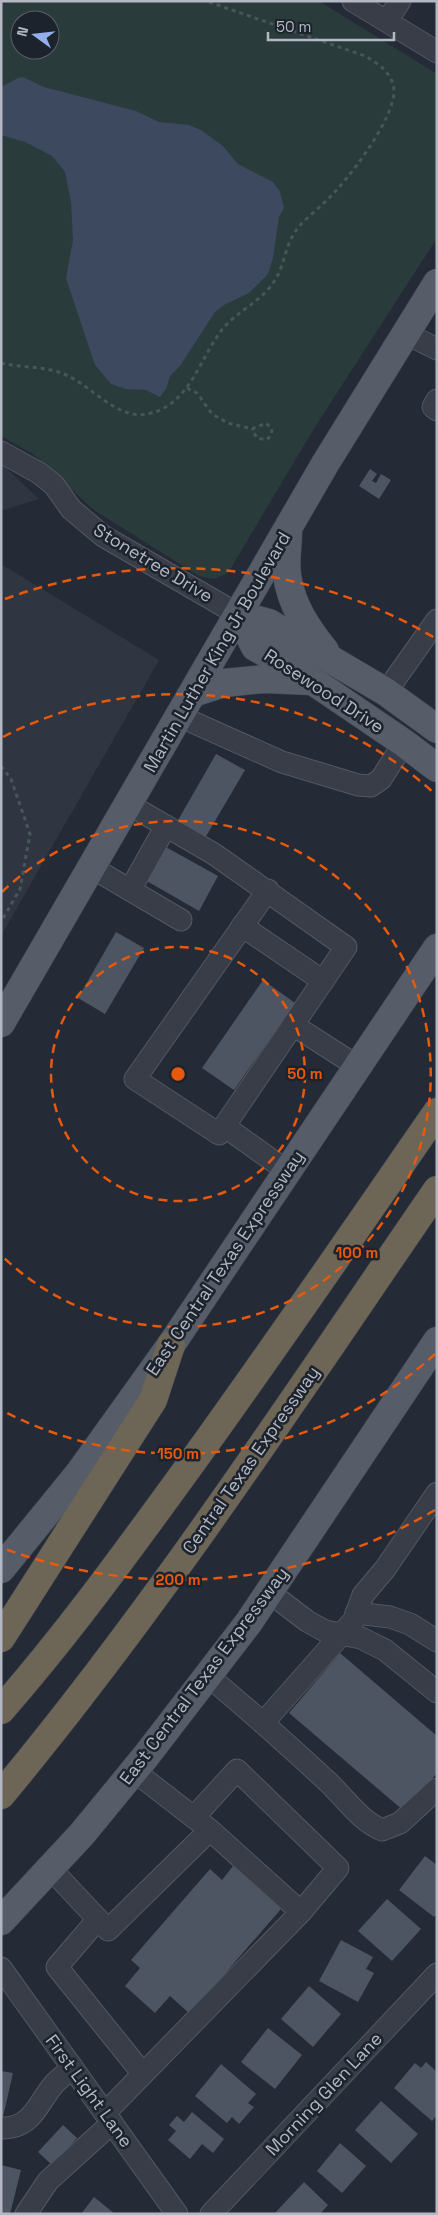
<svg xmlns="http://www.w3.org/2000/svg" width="438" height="2215" font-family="'Space Grotesk',sans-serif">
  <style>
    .airport { fill: #2f3641 }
    .green { fill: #2a3b3c; fill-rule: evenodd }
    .water { fill: #3c495e }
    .building { fill: #4d5562 }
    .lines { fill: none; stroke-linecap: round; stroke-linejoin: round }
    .minor-casing { stroke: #535862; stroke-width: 23 }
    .major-casing { stroke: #414751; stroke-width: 29 }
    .highway-casing { stroke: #434852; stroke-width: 29 }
    .path { stroke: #485659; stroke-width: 3; stroke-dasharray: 4 4; stroke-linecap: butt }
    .minor { stroke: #383d48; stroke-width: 21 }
    .major { stroke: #565c68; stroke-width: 28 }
    .highway { stroke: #6d6556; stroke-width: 28 }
    .ring { fill: none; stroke: #e8590c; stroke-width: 2.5; stroke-dasharray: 9 6 }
    .labels { text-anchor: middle; stroke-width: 5; stroke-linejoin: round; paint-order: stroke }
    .street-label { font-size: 18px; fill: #b3b8c4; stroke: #1d232c }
    .centre { fill: #e8590c; stroke: #1d232c; stroke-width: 2.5 }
    .ring-label { font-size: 15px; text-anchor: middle; font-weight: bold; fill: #e8590c; stroke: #1d232c; stroke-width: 5; stroke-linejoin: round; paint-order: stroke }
  </style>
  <rect width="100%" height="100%" fill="#242b37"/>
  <g class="airport">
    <path d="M1,464H2L39,499L1,511Z"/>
    <path d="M1,564L159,660L1,936Z"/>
  </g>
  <path class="green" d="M1,1H319L437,74V238L313,430L228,573L214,579L199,576L94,510L33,454L1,436ZM20,20H50V50H20Z"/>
  <path class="water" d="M23,77L44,87L136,111L159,122L189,125L201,130L223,146L238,164L273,182L280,192L284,208L279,217L273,258L268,274L249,293L224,305L215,312L180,366L170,376L166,389L160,397L146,390L126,389L111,384L95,365L66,278L73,240L71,202L65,172L52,156L25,142L1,135V87L18,78Z"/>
  <g class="building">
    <path d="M370,469L377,474L372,481L376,483L381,474L391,480L379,499L359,486Z"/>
    <path d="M216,754L245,770L205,838L177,822Z"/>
    <path d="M164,846L218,876L199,911L145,880Z"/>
    <path d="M116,932L144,948L105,1014L78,998Z"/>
    <path d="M263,980L295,1003L234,1090L202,1068Z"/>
    <path d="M340,1653L437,1736V1773L404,1811L289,1713Z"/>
    <path d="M425,1856L437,1865V1914L434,1917L399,1890Z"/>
    <path d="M233,1866L281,1909L190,2014L170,1996L155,2013L125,1986L140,1968L131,1960L210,1869L222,1880Z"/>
    <path d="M387,1899L421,1929L392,1961L358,1931Z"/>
    <path d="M341,1940L373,1957L366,1969L374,1973L358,2002L319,1981Z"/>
    <path d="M309,1986L341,2014L313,2047L281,2019Z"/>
    <path d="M268,2028L302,2055L275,2089L241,2062Z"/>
    <path d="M426,2062L437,2072V2115L432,2121L394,2088L415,2063L421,2068Z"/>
    <path d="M221,2064L256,2094L248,2103L254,2107L239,2124L232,2117L227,2123L195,2096Z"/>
    <path d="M1,2071L13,2073L3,2117L1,2116Z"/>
    <path d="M381,2101L418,2134L391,2163L355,2130Z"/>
    <path d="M192,2112L224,2139L213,2153L202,2144L190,2159L168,2140L176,2131L169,2125L177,2116L184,2122Z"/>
    <path d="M63,2125L77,2138L52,2165L38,2152Z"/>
    <path d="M340,2143L366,2166L342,2193L317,2171Z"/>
    <path d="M1,2165L21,2170L10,2214H1Z"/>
    <path d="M304,2182L328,2205L320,2214H274Z"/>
    <path d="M94,2197L115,2214H81Z"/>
  </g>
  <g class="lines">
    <defs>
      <g id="minor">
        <path d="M353,1L437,52"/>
        <path d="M387,21L400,1"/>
        <path d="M405,333L437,349"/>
        <path d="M437,400L433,407L437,410"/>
        <path d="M1,452L39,473L54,485L71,509L103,536L239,615"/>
        <path d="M386,692L437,620"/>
        <path d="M179,716L282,762L358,785L371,786L381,779L404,743"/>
        <path d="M128,804L214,854L346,947L219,1134L135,1079L268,890"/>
        <path d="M91,867L181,920"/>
        <path d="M130,890L166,826"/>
        <path d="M242,926L323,981"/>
        <path d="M293,1025L357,1066"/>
        <path d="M224,1126L287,1171"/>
        <path d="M269,1592L307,1621L325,1631L361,1638L385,1650L437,1692"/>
        <path d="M356,1613L390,1617L410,1624L437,1641"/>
        <path d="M208,1676C249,1710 289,1746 328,1782C346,1799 359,1820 382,1830L400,1823L437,1789"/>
        <path d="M263,1723L354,1620L363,1595L385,1569L437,1493"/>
        <path d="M194,1817L237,1770L338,1868L301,1912"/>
        <path d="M50,1868L108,1930L210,1830L134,1771"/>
        <path d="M98,1919L57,1967L143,2074"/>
        <path d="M1,1968L177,2214"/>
        <path d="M105,2113L301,1912L210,1830"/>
        <path d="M1,2128C33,2129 37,2103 55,2083C60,2078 67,2073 72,2067"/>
        <path d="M26,2214L48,2181L112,2123"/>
        <path d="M211,2214L437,1974"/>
      </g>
      <g id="major">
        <path d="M288,532C288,546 285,561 287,575C291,605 307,628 325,651"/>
        <path d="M239,615L255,647L298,671L404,743L437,768"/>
        <path d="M239,615L269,623L386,692L437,729"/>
        <path d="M193,693L224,683L264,679L311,681"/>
        <path d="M1,1023L325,464L437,283"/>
        <path d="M1,1569L80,1472L171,1345L437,948"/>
        <path d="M1,1921L82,1834L146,1756L249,1622L437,1341"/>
      </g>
      <g id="highway">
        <path d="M1,1638L153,1400L171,1345"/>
        <path d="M1,1710C64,1638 121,1560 177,1483C266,1361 351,1236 437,1112"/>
        <path d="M1,1795C160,1604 296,1395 437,1190"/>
      </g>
    </defs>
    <use href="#minor" class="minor-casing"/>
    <use href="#major" class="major-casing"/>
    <use href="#highway" class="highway-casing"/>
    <g class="path">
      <path d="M1,363C22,368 45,366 64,374C91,385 117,420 147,414C191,406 200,355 225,326C241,309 262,301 275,280C284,266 285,247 295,232C303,220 317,210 327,200C348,180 393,121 394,92C394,74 379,64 365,56L206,1"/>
      <path d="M187,388L197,393L212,414L228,423L252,429L266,423L272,429L271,436L266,440L257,438L252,429"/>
      <path d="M1,766L11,779L30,834L20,889L1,922"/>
    </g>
    <use href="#minor" class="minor"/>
    <use href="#major" class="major"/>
    <use href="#highway" class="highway"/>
  </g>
  <g class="ring">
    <circle cx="178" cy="1074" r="127"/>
    <path d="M2 892A253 253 0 1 1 2 1256"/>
    <path d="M435 1354A380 380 0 0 1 3 1411M3 737A380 380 0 0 1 435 794"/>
    <path d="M435 1510A506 506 0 0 1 5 1549M5 599A506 506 0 0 1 435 638"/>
  </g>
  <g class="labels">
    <g class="street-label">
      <text transform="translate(153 563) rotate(31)" y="6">Stonetree Drive</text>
      <text transform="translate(217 652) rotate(-60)" y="6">Martin Luther King Jr Boulevard</text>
      <text transform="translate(324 691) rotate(33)" y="6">Rosewood Drive</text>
      <text transform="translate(225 1263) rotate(-56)" y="6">East Central Texas Expressway</text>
      <text transform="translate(251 1460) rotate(-55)" y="6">Central Texas Expressway</text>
      <text transform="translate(204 1676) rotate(-53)" y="6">East Central Texas Expressway</text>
      <text transform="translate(89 2091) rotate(54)" y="6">First Light Lane</text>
      <text transform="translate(324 2094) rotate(-47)" y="6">Morning Glen Lane</text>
    </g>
  </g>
  <circle cx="178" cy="1074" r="8" class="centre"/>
  <g class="ring-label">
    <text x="305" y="1079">50 m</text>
    <text x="357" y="1258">100 m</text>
    <text x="178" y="1459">150 m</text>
    <text x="178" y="1585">200 m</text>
  </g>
  <rect width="438" height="2215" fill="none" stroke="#b3b8c4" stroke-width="5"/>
  <g transform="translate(35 35) rotate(285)"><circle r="24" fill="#1d232c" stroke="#595f69"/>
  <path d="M0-4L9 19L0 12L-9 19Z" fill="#91afea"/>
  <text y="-8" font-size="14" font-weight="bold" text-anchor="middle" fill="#b3b8c4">N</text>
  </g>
  <path d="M268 32v8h126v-8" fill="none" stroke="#b3b8c4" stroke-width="2.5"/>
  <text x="276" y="32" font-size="15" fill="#b3b8c4" stroke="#1d232c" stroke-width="4" paint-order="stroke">50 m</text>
</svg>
